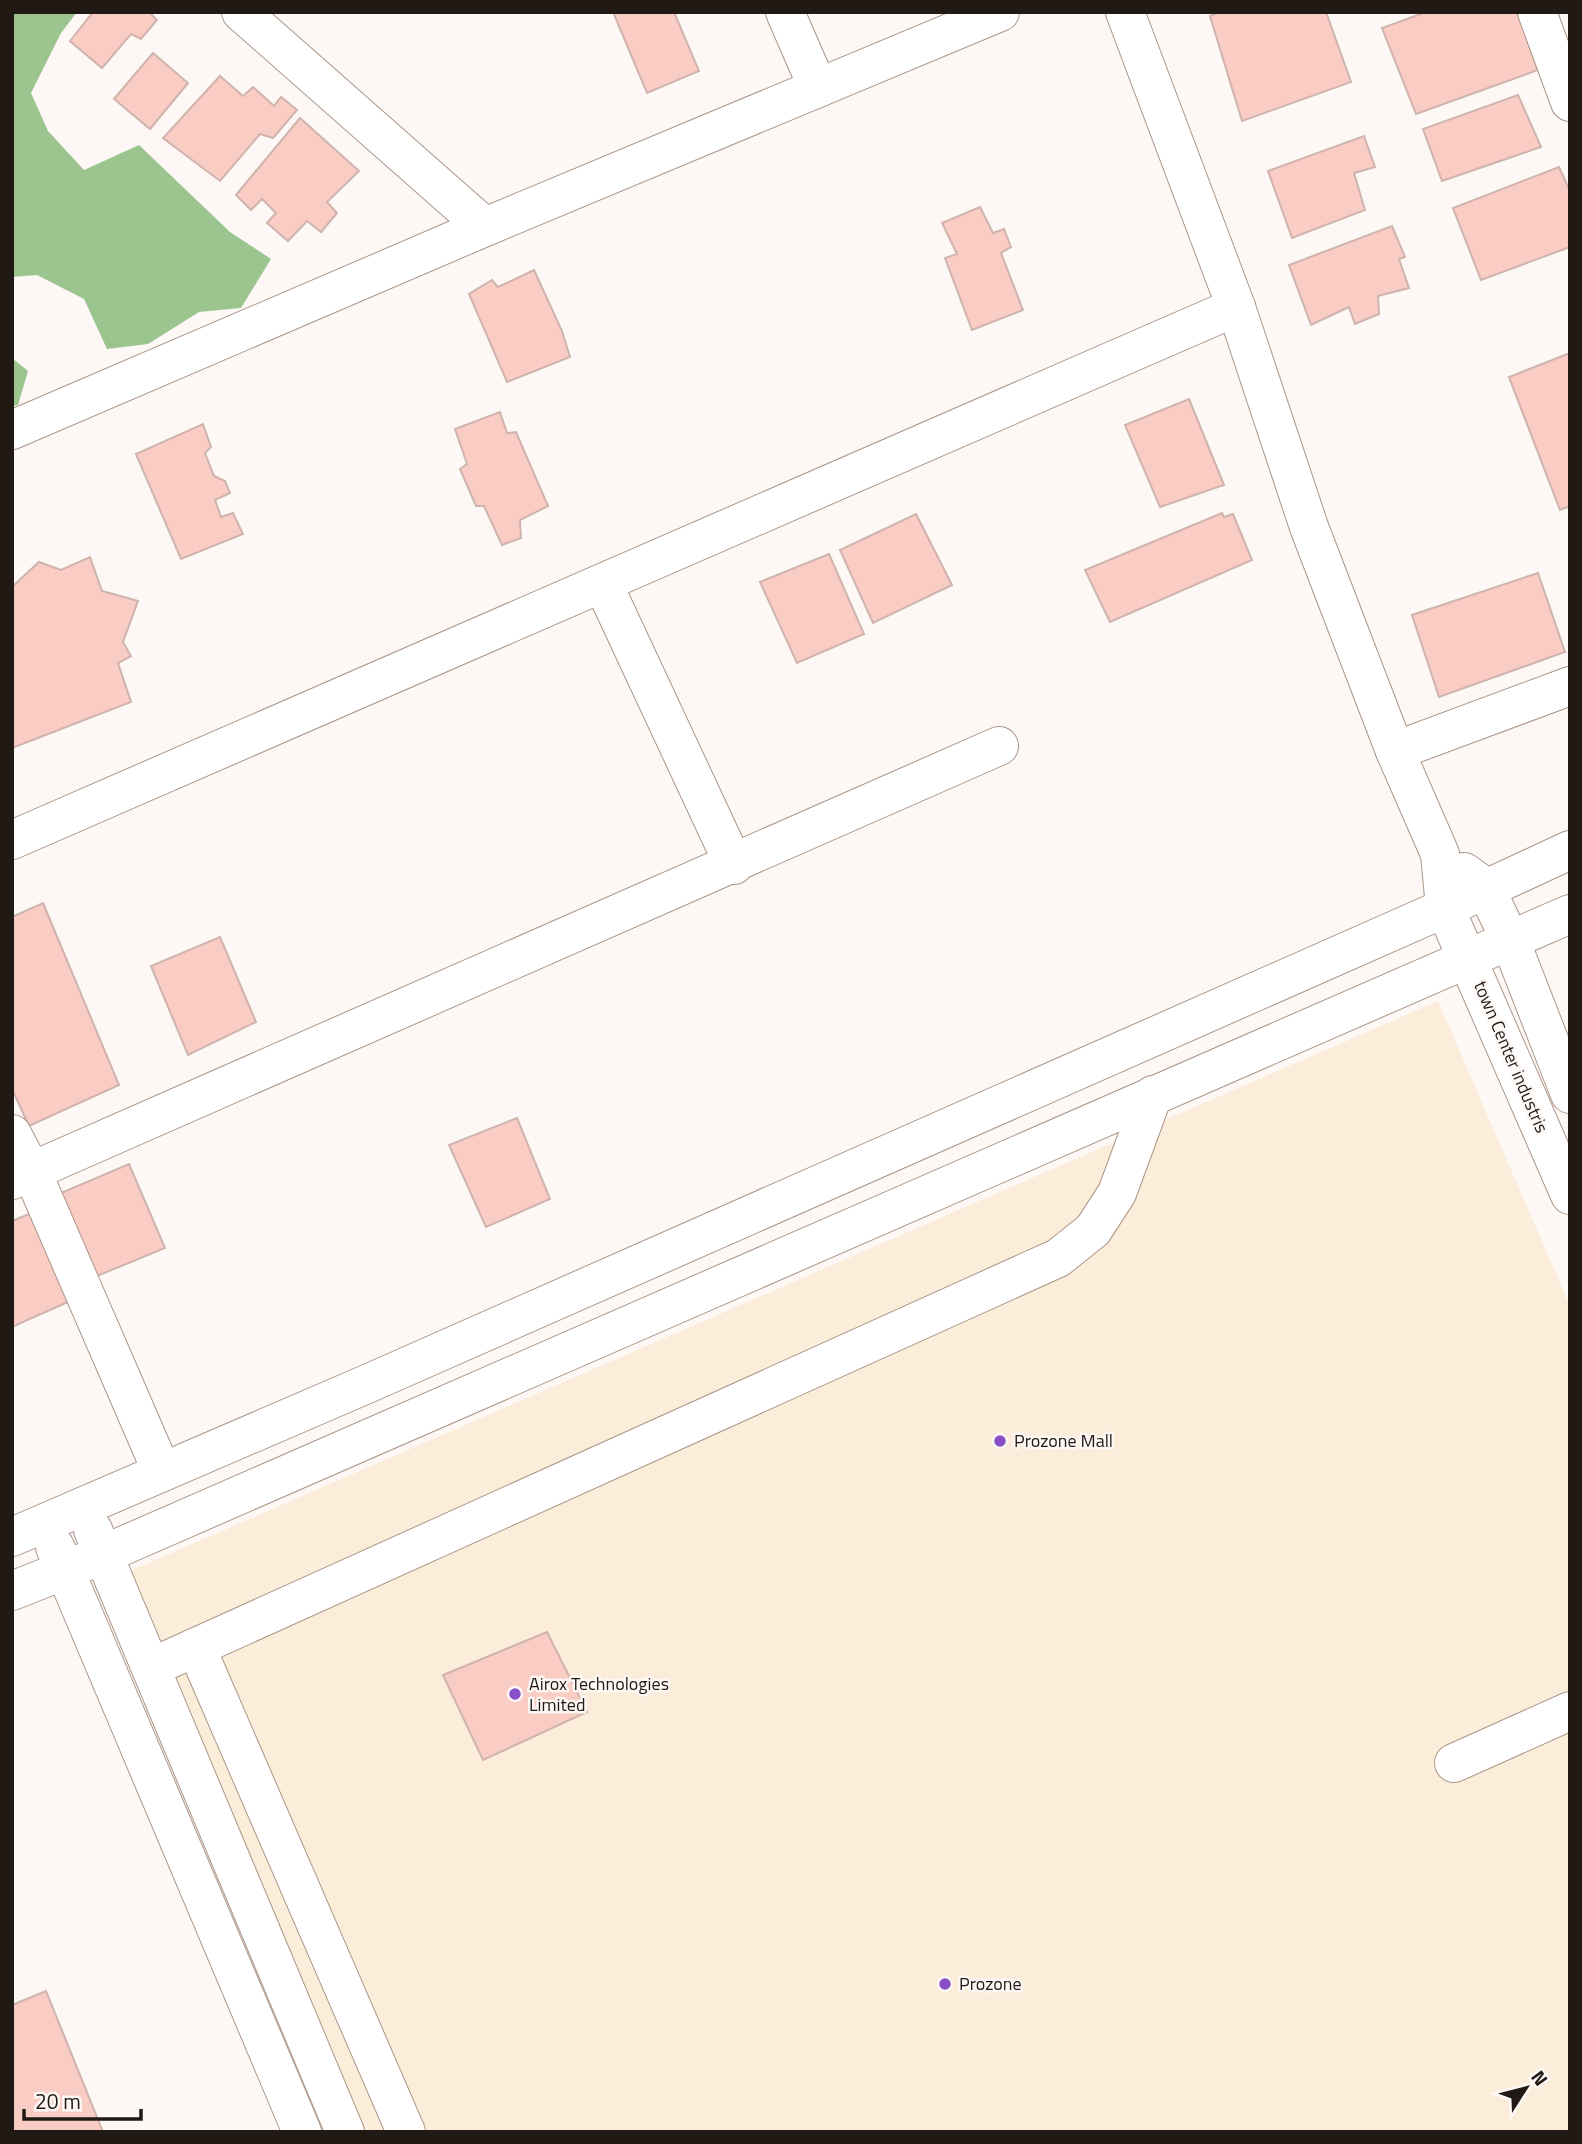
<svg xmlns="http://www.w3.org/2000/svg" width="1582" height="2144" font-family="'Titillium Web',sans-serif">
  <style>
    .commercial { fill: #fcedda }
    .forest { fill: #9bc48f }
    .building { fill: #f9cdc4; stroke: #cfb3ad; stroke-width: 2 }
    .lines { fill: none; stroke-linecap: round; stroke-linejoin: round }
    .minor-casing { stroke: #ad9688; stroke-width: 40 }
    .minor { stroke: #fff; stroke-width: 38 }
    .poi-dot { fill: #894fc6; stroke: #fdf8f5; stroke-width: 2.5 }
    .labels { text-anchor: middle; stroke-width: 5; stroke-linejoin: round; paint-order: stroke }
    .street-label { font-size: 18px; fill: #211914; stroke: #fdf8f5 }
    .poi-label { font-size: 18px; fill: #211914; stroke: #fdf8f5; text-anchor: start }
  </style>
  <rect width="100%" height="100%" fill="#fdf8f5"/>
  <path class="commercial" d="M1438,1001L1570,1306V2132H357L121,1575Z"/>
  <g class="forest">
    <path d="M12,12H77L61,33L31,93L48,131L84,170L139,145L230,232L271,259L241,308L199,312L148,344L107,349L84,299L37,275L12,277Z"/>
    <path d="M12,358L28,371L18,405L12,406Z"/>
  </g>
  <g class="building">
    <path d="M93,12H149L157,20L141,39L131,34L102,68L70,41Z"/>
    <path d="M613,12H674L699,71L647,93Z"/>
    <path d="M1220,12H1326L1351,82L1242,121L1210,16Z"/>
    <path d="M1426,12H1517L1538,70L1416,114L1382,28Z"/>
    <path d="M153,53L188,83L150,129L114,99Z"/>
    <path d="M220,76L243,96L253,87L274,106L281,97L297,110L273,138L260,134L220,181L163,138Z"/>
    <path d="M1518,95L1541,147L1442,181L1423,129Z"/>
    <path d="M300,118L359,171L327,202L337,213L321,232L307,221L288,241L267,223L276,213L262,199L251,210L236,195Z"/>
    <path d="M1364,136L1375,167L1354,173L1365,210L1292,238L1268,171Z"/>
    <path d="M1559,167L1570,191V247L1481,280L1453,208Z"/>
    <path d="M980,207L993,233L1004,229L1011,247L1001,253L1023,310L972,330L945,258L957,254L942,223Z"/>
    <path d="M1392,226L1405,257L1399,259L1409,288L1378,296L1379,314L1355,324L1349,307L1311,325L1289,265Z"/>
    <path d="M534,270L562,331L570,357L507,382L469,294L492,280L498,287Z"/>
    <path d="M1570,353V506L1560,510L1509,377Z"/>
    <path d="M1189,399L1224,485L1160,507L1125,425Z"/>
    <path d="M500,412L507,433L516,432L548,506L520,520L521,538L502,545L484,506H476L460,469L467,464L455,429Z"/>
    <path d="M203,424L211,447L205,453L214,476L225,481L230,493L215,500L221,517L233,513L243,534L181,559L136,454Z"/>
    <path d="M1222,513L1224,517L1233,514L1252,560L1110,622L1085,570Z"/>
    <path d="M916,514L952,585L873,623L840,550Z"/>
    <path d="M829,554L864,634L797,663L760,582Z"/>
    <path d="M90,557L102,591L138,601L123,642L131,656L118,663L131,702L12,748V587L39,562L61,570Z"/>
    <path d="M1538,573L1565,652L1439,697L1412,615Z"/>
    <path d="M43,903L119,1085L29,1126L12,1089V917Z"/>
    <path d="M220,937L256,1022L188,1055L151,966Z"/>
    <path d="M517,1118L550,1199L486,1227L449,1145Z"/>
    <path d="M129,1164L165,1248L97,1276L61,1193Z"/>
    <path d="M39,1210L77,1298L12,1327V1221Z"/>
    <path d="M547,1632L587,1712L483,1760L443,1675Z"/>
    <path d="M46,1991L103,2132H12V2005Z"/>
  </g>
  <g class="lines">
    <defs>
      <g id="minor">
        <path d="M241,12L485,227"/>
        <path d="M785,12L818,88"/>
        <path d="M1125,12L1236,307L1309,527L1395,751L1440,854L1445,908L1570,1195"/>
        <path d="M1537,12L1570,102"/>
        <path d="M12,430L485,227L1000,12"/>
        <path d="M603,584L734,865"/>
        <path d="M1395,751L1570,686"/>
        <path d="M12,840L1236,307"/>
        <path d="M1464,872L1485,887L1510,940L1570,1094"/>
        <path d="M12,1134L32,1172L162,1472"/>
        <path d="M12,1180L999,746"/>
        <path d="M93,1530L345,2132"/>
        <path d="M12,1537L367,1384L1445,908L1570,850"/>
        <path d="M55,1547L302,2132"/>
        <path d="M12,1591L102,1555L1570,914"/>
        <path d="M196,1647L406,2132"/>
        <path d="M152,1667L1058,1258L1093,1230L1117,1193L1153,1095"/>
        <path d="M1454,1763L1570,1711"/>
      </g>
    </defs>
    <use href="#minor" class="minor-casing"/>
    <use href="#minor" class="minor"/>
  </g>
  <g class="poi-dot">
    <circle cx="1000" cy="1441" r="7"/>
    <circle cx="515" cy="1694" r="7"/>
    <circle cx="945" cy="1984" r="7"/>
  </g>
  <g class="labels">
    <g class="street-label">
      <text transform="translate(1511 1057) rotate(67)" y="6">town Center industris</text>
    </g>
    <g class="poi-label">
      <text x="1014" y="1447">Prozone Mall</text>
      <text x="529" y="1690">Airox Technologies<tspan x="529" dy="21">Limited</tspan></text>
      <text x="959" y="1990">Prozone</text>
    </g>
  </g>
  <rect width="1582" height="2144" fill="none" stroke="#211914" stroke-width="28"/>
  <g transform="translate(1526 2088) rotate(54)" stroke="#fdf8f5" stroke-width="5" paint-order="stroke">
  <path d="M0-5L12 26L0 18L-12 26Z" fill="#211914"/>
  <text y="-10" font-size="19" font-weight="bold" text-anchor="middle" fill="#211914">N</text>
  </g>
  <path d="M24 2109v10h117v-10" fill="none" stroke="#211914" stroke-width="3.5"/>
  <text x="35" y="2109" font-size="21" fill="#211914" stroke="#fdf8f5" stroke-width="5" paint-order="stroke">20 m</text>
</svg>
